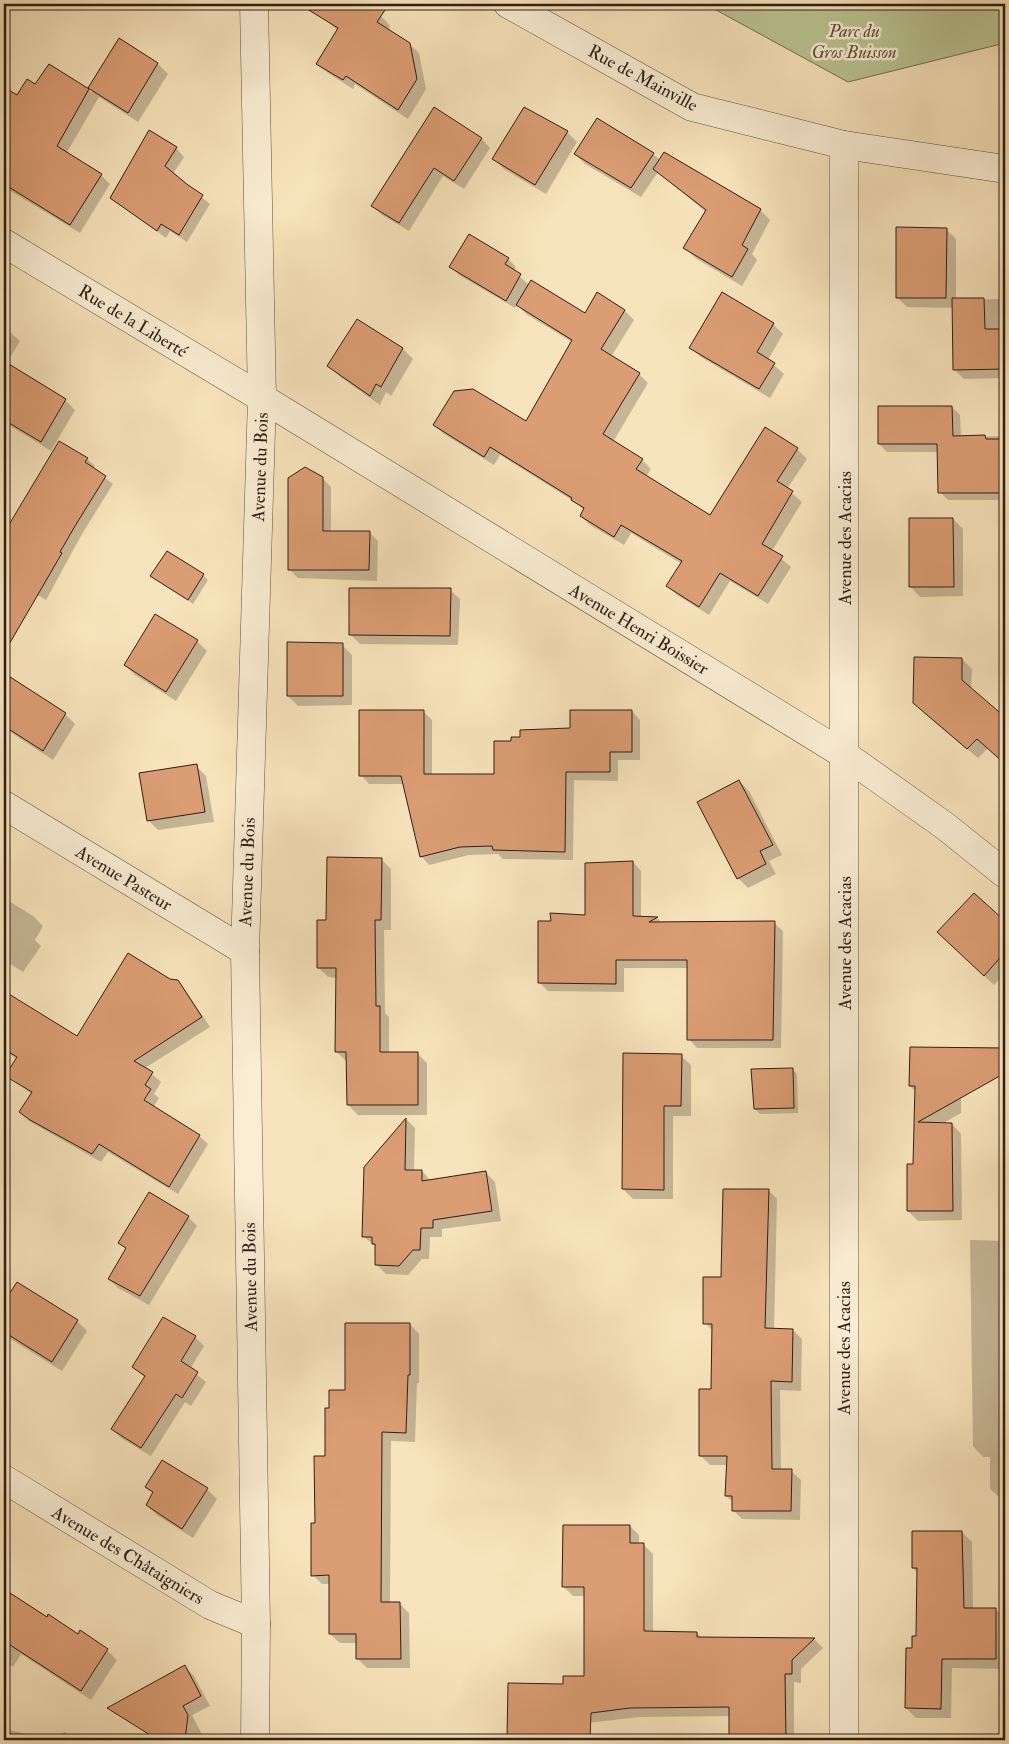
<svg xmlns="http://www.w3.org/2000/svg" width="1009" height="1744" font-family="'IM FELL Double Pica',serif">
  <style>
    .green { fill: #bac593; stroke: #747255 }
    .shadow { fill: #0003 }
    .building { fill: #db9d74; stroke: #2e1e17 }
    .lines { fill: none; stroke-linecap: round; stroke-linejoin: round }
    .minor-casing { stroke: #605040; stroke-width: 29 }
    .minor { stroke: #faedd3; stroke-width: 28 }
    .labels { text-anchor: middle; stroke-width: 5; stroke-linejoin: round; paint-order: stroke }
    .park-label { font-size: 18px; font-style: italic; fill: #58503c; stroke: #faedd3 }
    .street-label { font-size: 18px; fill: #2e1e17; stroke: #faedd3 }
  </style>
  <rect width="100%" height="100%" fill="#f8e4bc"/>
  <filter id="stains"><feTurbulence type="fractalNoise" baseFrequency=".004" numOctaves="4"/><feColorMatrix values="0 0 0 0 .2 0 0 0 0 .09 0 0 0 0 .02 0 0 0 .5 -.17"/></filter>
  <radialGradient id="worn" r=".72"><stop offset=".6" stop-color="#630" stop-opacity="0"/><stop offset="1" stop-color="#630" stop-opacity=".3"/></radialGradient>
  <path class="green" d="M705,4H1005V43L848,82Z"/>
  <g class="shadow">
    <path d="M331,4H361L381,16L390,26L388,30L409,44L419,53L426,89L408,119L355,84L353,89L328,73L318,64L338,31L323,17Z"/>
    <path d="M119,40L158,64L168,74L138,122L99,97L66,154L101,175L110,184L80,233L4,187V88L17,97L36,86L49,65L93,93L90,88Z"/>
    <path d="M434,108L482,139L490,148L464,189L443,176L409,231L382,215L373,206Z"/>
    <path d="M150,131L176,148L184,157L173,174L210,204L187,242L170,231L166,238L112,198Z"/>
    <path d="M567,132L577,142L546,194L504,169L494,159Z"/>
    <path d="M575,154H653L660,160L760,210L770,220L752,254L757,260L742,286L695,258L685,248L706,212L658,172L641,197L585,164Z"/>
    <path d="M946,229L956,239V300L1005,299V378L964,379L954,369V308L907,307L897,297Z"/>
    <path d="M508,259L516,267L514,271L529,285L585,315L598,294L625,311L634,320L611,357L639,374L648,383L613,442L642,460L651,469L646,477L710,516L765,429L797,449L807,459L787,489L802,502L772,551L791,567L768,604L730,581L709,615L677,595L668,586L682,564L631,533L624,545L590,525L581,516L585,511L575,502L500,455L494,465L444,434L434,425L526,423L572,342L526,314L517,304L515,308L459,275L451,266Z"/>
    <path d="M358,321L403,349L413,359L391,396L386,392L380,405L339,376L329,366Z"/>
    <path d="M773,324L783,334L768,360L784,374L770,398L701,357L691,347Z"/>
    <path d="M4,327L20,341L4,367Z"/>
    <path d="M17,371L65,400L75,410L51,451L4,422V392Z"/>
    <path d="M952,407L960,415L961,437L1005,436V500H948L940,492L938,452H887L879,444Z"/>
    <path d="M60,442L87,459L95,466L93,469L113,484L82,534L46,600L4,575V546L6,542L4,536Z"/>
    <path d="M322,478L331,487V532H369L378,541L377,581L298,578L289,569Z"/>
    <path d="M953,519L963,529V596L920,597L910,586Z"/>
    <path d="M203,575L208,580L193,604L152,576Z"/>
    <path d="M450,590L460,599L458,645L360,644L350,634Z"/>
    <path d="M156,616L197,641L207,651L176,701L135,675L125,665Z"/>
    <path d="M342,645L352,655V705L298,706L288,696Z"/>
    <path d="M962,659L972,669L971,690L999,714L1005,708V763L988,748L978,758L924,713Z"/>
    <path d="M25,688L65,714L75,724L53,760L13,734L4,725Z"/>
    <path d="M423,711L432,720V775H496L513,742L571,729L632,711L640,720V760H618V781L574,780L573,860L503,859L498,854L469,855L429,865L421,856L405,784H369L361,775Z"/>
    <path d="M196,766L206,776L214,822L158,830L148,820Z"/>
    <path d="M739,781L749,791L782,855L769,861L776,874L748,888L738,878Z"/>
    <path d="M381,859L391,869V930H384L385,1013L389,1017V1053H417L427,1063V1115H358L348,1105L346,1061L336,1051L337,978L328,977L318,967L328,922Z"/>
    <path d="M633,862L641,871V918L658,919L662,923H774L783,931L781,1048H697L689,1039L688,968H624V992L548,991L539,982L552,922L586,916Z"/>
    <path d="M974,895L1005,923V973L994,985L948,942Z"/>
    <path d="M4,898L33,916L43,926L35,940L41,946L23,972L4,960Z"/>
    <path d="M169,980L177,981L186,991L210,1027L145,1068L161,1082L154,1094L159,1098L153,1108L199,1136L208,1144L178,1194L108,1152L101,1162L29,1121L21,1112L32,1094L7,1076L17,1059L4,1051V1009L11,997L77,1038Z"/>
    <path d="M681,1056L691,1065V1116H673V1199H633L623,1189Z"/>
    <path d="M961,1058V1113L942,1124H952L961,1134L962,1220L918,1221L908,1211L915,1165L916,1092L910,1086Z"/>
    <path d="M792,1069L797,1074L798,1113L760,1114L755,1109Z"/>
    <path d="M406,1119L415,1128L414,1171H422L431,1181L486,1173L495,1182L501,1221L442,1229V1237H430L429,1259H422L408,1275L386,1274L376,1264L375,1246L363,1236L365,1167Z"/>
    <path d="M999,1124H1005V1154Z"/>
    <path d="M768,1190L777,1199L774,1330H793L802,1339L801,1391L780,1390L781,1471H791L801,1480L800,1520L742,1519L733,1510V1502L726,1496L728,1465H710L701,1456L712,1390L713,1331L705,1323L722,1278Z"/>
    <path d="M188,1217L197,1226L149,1305L118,1288L109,1279L126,1249L120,1243Z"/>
    <path d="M970,1240L1005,1241V1499H1001L990,1489V1457H983L973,1446Z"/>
    <path d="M17,1283L77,1321L87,1331L62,1371L4,1335V1305Z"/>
    <path d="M410,1324L419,1334V1383H417L415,1442L391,1441L390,1604H400L409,1613L410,1668H367L358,1659V1643H340L330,1634V1584H322L313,1575L331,1409Z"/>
    <path d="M195,1337L204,1346L190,1369L206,1382L191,1406L185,1402L151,1456L121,1438L112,1429L145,1378L134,1367Z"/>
    <path d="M146,1487L207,1489L217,1499L193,1538L157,1515L147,1505L154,1494Z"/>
    <path d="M630,1526L639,1535V1545H644L653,1554V1633H697L702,1638L815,1640L823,1648L801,1669V1683L794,1682V1740H730V1716L640,1717L517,1731L564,1686L586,1677L585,1596H573L564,1587Z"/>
    <path d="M962,1532L972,1542L973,1610H996L1005,1619V1669L952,1668L951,1718H916L906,1708L917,1638L918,1573L913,1568Z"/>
    <path d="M4,1590L78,1636L107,1650L117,1660L91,1700L21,1654L13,1667L4,1661Z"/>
    <path d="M185,1667L194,1676L210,1706L192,1715L205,1740H154L138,1726Z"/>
    <path d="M4,1729L51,1739L65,1732L73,1740H4Z"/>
  </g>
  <g class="building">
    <path d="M299,4H389L377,22L410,43L417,79L398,110L346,76L343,80L316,64L338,28Z"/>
    <path d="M119,38L158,63L128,113L88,88Z"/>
    <path d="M49,64L89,89L57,146L102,174L70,225L4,184V87L17,95L27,79L35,84Z"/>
    <path d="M434,107L482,138L454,181L434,168L399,223L371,206Z"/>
    <path d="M524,107L568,131L535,185L492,159Z"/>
    <path d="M597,118L654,153L631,188L574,154Z"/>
    <path d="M149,130L177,147L165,166L188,185L203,195L179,235L161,224L157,231L110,198Z"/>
    <path d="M664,152L761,209L742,245L748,249L732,277L683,248L706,210L653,169Z"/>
    <path d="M896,227L947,228L946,298H896Z"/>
    <path d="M469,234L509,258L505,264L521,274L506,301L449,267Z"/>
    <path d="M531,280L585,313L597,292L625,310L601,349L640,373L603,434L643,459L636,469L710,515L765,427L798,448L777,481L793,491L762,544L783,556L758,596L720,573L699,607L666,586L682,561L621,525L614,537L580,516L584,508L571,500L572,498L490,447L484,457L433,425L454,391L473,389L526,421L572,340L516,305Z"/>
    <path d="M722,292L774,323L757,352L775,363L759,389L689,348Z"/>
    <path d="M952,298H984L985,329H1005V369L953,370Z"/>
    <path d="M357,319L403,348L381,387L376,384L370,396L327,366Z"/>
    <path d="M4,361L66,399L41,442L4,420Z"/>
    <path d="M878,406H952L953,436L985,435L986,439H1005V493H938L937,444H878Z"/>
    <path d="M59,441L88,458L85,462L106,476L75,526L60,552L62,553L4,653V533Z"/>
    <path d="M305,467L323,477V531H370L369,570H288V478Z"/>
    <path d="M909,518H953L954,587H909Z"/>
    <path d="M167,551L204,574L188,600L150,576Z"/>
    <path d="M349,588H451L450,636L349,635Z"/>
    <path d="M155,614L198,640L166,692L124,665Z"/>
    <path d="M287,642L343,643V696H287Z"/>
    <path d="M914,657L962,658V680L1005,717V764L977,739L967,749L913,703Z"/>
    <path d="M4,673L66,713L43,751L4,726Z"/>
    <path d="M359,710H424V774H494V741H511V737H520V730L570,728V710H632V752H610V772H566L565,852L493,850L492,846L460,847L420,857L401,776H359Z"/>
    <path d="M197,764L205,812L147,821L139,773Z"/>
    <path d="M739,780L773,845L760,851L766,864L737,879L697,802Z"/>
    <path d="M327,857L382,858L381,920H375L376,1006H380V1052H418V1105H347L346,1052H335L336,968H317V920H326Z"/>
    <path d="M633,861V916L658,917L649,922L775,921L773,1040H687V960H616V984L538,983V921H551L550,913L585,915V863Z"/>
    <path d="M974,893L1005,921V952L984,976L937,932Z"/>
    <path d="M128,953L170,979L178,980L202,1017L134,1061L153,1072L145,1085L151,1089L144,1100L200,1135L169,1187L99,1144L92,1154L30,1120L19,1112L32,1092L5,1076L17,1057L4,1049V991L77,1036Z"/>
    <path d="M910,1047L1005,1048V1073L918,1122L952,1123L953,1211H907V1164H913L915,1086H909Z"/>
    <path d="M623,1053L682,1054L681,1106H664V1190L622,1189Z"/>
    <path d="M793,1068L794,1108L754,1109L751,1069Z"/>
    <path d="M406,1118L405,1170H422V1181L486,1171L492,1211L433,1220V1228H421L420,1250H413L399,1266L375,1265V1244H372V1237H362L364,1167Z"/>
    <path d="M723,1189H769L765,1328L793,1329L792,1382L771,1381L772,1469H792L791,1511H732V1496H725L727,1456H699V1389H711L712,1324H703V1277H721Z"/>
    <path d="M149,1192L189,1216L140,1296L108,1279L126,1248L118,1243Z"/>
    <path d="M17,1282L78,1320L52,1362L4,1332V1302Z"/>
    <path d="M163,1317L196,1336L181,1361L198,1372L182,1398L176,1394L141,1448L111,1429L145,1376L132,1367Z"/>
    <path d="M345,1323H410V1375H408L406,1433L382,1432L381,1602H400L401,1659H356V1634H329V1575L311,1576V1523H315L314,1456H325V1408H329V1390H345Z"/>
    <path d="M162,1460L208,1488L182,1529L146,1505L153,1492L145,1487Z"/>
    <path d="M563,1525H630V1543H644V1631L697,1632V1637L815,1638L792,1660V1674H785L786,1740H729V1707L630,1708L591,1713L590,1740H507L508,1683L563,1684V1676H584V1587H562Z"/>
    <path d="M912,1531H962L964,1608H996V1659H942L941,1709L905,1708L906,1648H912V1636H916L917,1568H912Z"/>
    <path d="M4,1589L47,1617L48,1614L78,1634L80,1630L108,1649L81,1691L4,1641Z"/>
    <path d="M185,1665L201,1696L183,1706L188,1715L185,1740H158L107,1708Z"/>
  </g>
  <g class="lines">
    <defs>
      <g id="minor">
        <path d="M254,4L262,398L245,951L256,1624L255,1740"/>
        <path d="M508,4L692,107L844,145L1005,169"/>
        <path d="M4,243L262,398L845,755L945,826L1005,874"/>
        <path d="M4,805L245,951"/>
        <path d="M4,1479L210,1605L256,1624"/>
        <path d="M844,1740V145"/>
      </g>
    </defs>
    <use href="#minor" class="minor-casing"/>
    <use href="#minor" class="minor"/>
  </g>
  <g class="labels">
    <g class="park-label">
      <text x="854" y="37">Parc du<tspan x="854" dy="21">Gros Buisson</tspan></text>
    </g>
    <g class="street-label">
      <text transform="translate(643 78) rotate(28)" y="6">Rue de Mainville</text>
      <text transform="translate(133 321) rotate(31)" y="6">Rue de la Liberté</text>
      <text transform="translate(260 467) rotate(-88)" y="6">Avenue du Bois</text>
      <text transform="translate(845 538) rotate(-90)" y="6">Avenue des Acacias</text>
      <text transform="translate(639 629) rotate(31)" y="6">Avenue Henri Boissier</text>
      <text transform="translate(247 872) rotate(-88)" y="6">Avenue du Bois</text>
      <text transform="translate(124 878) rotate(31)" y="6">Avenue Pasteur</text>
      <text transform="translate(845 943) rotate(-90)" y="6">Avenue des Acacias</text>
      <text transform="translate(250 1277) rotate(-91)" y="6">Avenue du Bois</text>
      <text transform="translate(844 1348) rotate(-90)" y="6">Avenue des Acacias</text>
      <text transform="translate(128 1555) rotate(31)" y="6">Avenue des Châtaigniers</text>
    </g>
  </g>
  <rect width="1009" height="1744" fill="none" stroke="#f8e4bc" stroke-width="20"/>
  <rect x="5" y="5" width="999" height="1734" fill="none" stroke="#2e1e17" stroke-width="2.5"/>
  <rect x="10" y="10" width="989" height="1724" fill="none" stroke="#2e1e17"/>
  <rect width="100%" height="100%" filter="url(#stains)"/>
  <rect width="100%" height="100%" fill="url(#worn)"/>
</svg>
